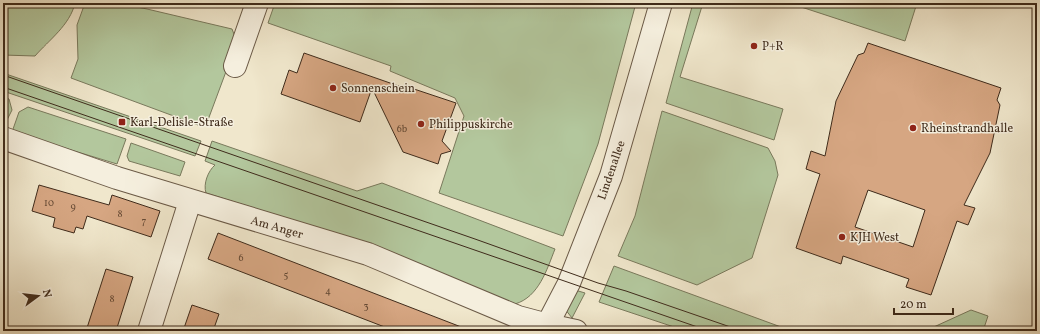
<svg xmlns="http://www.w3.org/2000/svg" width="1040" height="334" font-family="Vollkorn,serif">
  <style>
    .green { fill: #b3c79d; stroke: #79795c }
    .building { fill: #d6a682; stroke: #3f2b1b; fill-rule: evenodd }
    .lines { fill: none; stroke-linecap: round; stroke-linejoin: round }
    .minor-casing { stroke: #6b5a47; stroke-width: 24 }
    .minor { stroke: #f5efde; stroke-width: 22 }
    .tram { stroke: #3f2b1b; stroke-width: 1 }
    .poi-dot { fill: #8f2418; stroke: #f5efde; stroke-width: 1.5 }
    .labels { text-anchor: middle; stroke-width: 3; stroke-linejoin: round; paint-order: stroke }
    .number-label { font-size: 10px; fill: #654a35 }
    .poi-label { font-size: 12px; fill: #3f2b1b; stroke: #f5efde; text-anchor: start }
    .street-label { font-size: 12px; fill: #3f2b1b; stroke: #f5efde }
  </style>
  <rect width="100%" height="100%" fill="#f0e7cc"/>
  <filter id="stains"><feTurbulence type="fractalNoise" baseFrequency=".005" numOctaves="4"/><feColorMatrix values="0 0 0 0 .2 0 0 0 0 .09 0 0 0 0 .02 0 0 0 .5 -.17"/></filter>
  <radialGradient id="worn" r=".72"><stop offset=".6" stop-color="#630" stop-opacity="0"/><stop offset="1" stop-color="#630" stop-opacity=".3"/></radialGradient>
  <g class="green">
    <path d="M3,3H75C70,25 49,40 35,56L3,55Z"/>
    <path d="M85,3H117L147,9L232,29L237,42L208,120L205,124L198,125L71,78L78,59L77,25Z"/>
    <path d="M275,3H636L598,144L563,236L439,193L464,116L455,98L390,71L391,66L268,23Z"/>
    <path d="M693,3H703L680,77L783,109L774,140L666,103Z"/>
    <path d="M789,3H917L905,41Z"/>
    <path d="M3,73L201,141L195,156L3,91Z"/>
    <path d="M3,97L9,99L12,110L3,128Z"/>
    <path d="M28,107L126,139L117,164L12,132L19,112Z"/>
    <path d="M662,111L768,148L775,161L778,175L752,258L697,285L618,256L635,216Z"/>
    <path d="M212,141L357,191L382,183L555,249C547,269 539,297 515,304L355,240L206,193C203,184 208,171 215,165L205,161Z"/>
    <path d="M131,143L185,162L180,176L129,161L127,156Z"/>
    <path d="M614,266L792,331H686L599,302Z"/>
    <path d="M575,290L585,293L572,318L565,309Z"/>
    <path d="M971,310L988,316L983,331H925Z"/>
  </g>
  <g class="building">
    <path d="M868,43L1001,88L997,100L1000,105L990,153L964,205L975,208L968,225L957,221L931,295L906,287L909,279L843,256L841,264L796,248L820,174L806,169L811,151L825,156L836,101L858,55L864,53ZM868,190L925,210L913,247L855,227Z"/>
    <path d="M304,53L413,91L414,89L456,103L442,141L451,151L441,154L438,164L403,152L372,88L360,122L281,94L289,70L297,73Z"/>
    <path d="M39,185L109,205L112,195L160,211L151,237L87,216L83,229L76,227L74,233L53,227L55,218L32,211Z"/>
    <path d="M218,233L469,330V331H395L208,259Z"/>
    <path d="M106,269L133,277L116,331H86Z"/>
    <path d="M192,305L219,314L213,331H183Z"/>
  </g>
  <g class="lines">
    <defs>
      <g id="minor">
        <path d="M235,66L257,3"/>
        <path d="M3,138L117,178L368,254L518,317L548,325L576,331"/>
        <path d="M149,331L190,201"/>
        <path d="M544,331L569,283L611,176L661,3"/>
      </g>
    </defs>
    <use href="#minor" class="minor-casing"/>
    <use href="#minor" class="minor"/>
    <g class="tram">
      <path d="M3,75L475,239L598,283L626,291L742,331"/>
      <path d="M3,87L709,331"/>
    </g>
  </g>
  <g class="poi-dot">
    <circle cx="754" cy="46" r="4"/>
    <circle cx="333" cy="88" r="4"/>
    <rect x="118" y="118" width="8" height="8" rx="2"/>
    <circle cx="421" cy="124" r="4"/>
    <circle cx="913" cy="128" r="4"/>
    <circle cx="842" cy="237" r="4"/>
  </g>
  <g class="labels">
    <g class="number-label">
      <text x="402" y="132">6b</text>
      <text x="49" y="206">10</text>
      <text x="73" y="210">9</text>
      <text x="120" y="217">8</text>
      <text x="144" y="224">7</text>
      <text x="241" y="261">6</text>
      <text x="286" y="278">5</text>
      <text x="328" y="294">4</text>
      <text x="112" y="302">8</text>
      <text x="366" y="309">3</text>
    </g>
    <g class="poi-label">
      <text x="762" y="50">P+R</text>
      <text x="341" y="92">Sonnenschein</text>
      <text x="130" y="126">Karl-Delisle-Straße</text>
      <text x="429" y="128">Philippuskirche</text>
      <text x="921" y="132">Rheinstrandhalle</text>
      <text x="850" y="241">KJH West</text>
    </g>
    <g class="street-label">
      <text transform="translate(611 170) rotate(-71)" y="4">Lindenallee</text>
      <text transform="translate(277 227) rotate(16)" y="4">Am Anger</text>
    </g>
  </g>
  <rect width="1040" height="334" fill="none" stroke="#f0e7cc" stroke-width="16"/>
  <rect x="4" y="4" width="1032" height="326" fill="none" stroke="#3f2b1b" stroke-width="2"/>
  <rect x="8" y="8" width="1024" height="318" fill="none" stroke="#3f2b1b"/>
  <g transform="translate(38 296) rotate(75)" stroke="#f5efde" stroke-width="3" paint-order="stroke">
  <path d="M0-3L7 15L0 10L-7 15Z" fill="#3f2b1b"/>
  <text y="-6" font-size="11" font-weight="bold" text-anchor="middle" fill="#3f2b1b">N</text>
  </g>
  <path d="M894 308v6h59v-6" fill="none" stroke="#3f2b1b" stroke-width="2"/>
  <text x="900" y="308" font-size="12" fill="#3f2b1b" stroke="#f5efde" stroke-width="3" paint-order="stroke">20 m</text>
  <rect width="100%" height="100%" filter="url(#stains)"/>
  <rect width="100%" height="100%" fill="url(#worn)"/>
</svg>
